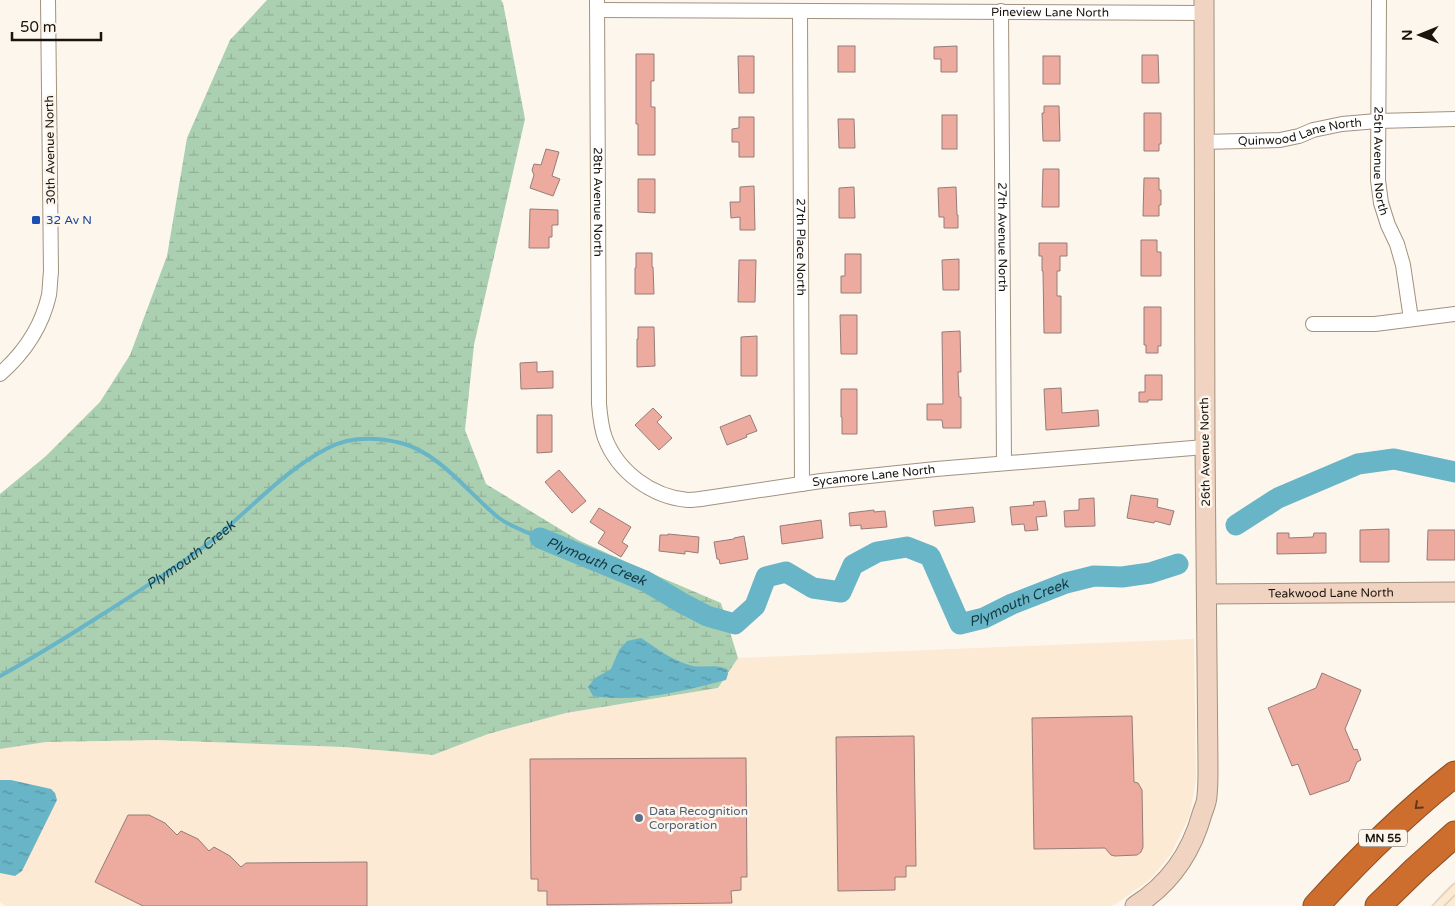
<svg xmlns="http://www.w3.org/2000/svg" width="1455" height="906" font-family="'Varela Round',sans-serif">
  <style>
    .built { fill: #fcead4 }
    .industrial { fill: url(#industrial-furrows) }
    .wetland { fill: url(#wetland-marsh) }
    .water { fill: url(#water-ripples) }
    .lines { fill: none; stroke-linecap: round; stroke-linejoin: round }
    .stream { stroke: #68b5c7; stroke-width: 4 }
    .river { stroke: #68b5c7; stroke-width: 21 }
    .building { fill: #edab9f; stroke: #967c77 }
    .street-casing { stroke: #a2927e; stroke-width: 16 }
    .secondary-casing { stroke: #a2927e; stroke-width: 21 }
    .highway-casing { stroke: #8e4e22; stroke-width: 27 }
    .street { stroke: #fff; stroke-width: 14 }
    .secondary { stroke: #f0d3c0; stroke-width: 19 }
    .highway { stroke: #cd6d2e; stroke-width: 25 }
    .oneway { stroke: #62381a }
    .transit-dot { fill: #1a4fb4; stroke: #fdf6ed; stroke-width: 2 }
    .service-dot { fill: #5c6f8a; stroke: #fdf6ed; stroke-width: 2 }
    .labels { text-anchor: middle; stroke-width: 5; stroke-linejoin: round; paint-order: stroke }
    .shield { fill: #fdf6ed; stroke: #5e5850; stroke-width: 1 }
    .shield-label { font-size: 11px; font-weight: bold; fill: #1a140d }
    .street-label { font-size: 12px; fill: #1a140d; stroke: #fdf6ed }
    .transit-label { font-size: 12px; fill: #164399; stroke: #fdf6ed; text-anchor: start }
    .service-label { font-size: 12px; fill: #4e5e75; stroke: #fdf6ed; text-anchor: start }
    .water-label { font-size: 14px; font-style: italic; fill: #143941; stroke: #fdf6ed }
  </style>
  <defs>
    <pattern id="industrial-furrows" width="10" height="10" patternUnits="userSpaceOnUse" patternTransform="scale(1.25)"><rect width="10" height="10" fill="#fcead4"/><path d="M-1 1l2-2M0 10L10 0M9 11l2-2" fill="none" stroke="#d7c8b5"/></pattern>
    <pattern id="wetland-marsh" width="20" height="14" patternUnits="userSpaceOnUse" patternTransform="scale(1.25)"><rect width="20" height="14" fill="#aacfb1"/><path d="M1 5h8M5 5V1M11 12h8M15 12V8" fill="none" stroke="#92b197"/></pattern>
    <pattern id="water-ripples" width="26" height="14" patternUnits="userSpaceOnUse" patternTransform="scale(1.25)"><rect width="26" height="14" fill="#68b5c7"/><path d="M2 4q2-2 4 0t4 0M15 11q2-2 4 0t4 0" fill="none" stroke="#5592a0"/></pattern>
  </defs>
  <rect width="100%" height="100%" fill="#fdf6ed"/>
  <path class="built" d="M1194,639L1196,778L1190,815L1171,854L1151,879L1116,904L1111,906H5L0,902V749L46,742L157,740L344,747L433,755L488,734L566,713L718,688L738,658Z"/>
  <path class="industrial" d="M1455,882V906H1431L1449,886Z"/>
  <path class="wetland" d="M267,0H501L503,3L525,119L474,345L465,430L486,484L578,540L660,577L721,603L738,658L718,688L566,713L488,734L433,755L344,747L157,740L46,742L0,749V494L46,456L100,402L130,355L167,256L187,138L230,40Z"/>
  <g class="water">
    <path d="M641,638C658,649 672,661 693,666C705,668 713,664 727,669L728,674L726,680C684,691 637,703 593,696L588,687L595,678L611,669L619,650L627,641Z"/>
    <path d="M0,780H11L51,789L55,793L57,800L22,871L15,876L0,873Z"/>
  </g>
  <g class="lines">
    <path class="stream" id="s1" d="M0,676C35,657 70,635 103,614C139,591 176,568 210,542C249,511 283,471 328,448C351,436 376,437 401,443C440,453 469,494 499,518C511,527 527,532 540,538"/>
    <g class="river">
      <path d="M1236,525L1278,498L1358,464L1394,459L1455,472"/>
      <path id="s2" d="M540,538L645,581L682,603L707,616L735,624L755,606L766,577L786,572L813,588L841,592L853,565L877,552L907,547L930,556L960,624L984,618L1012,604L1066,583L1094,576L1122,577L1150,573L1178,564"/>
    </g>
  </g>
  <g class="building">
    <rect x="838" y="46" width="17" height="26"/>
    <path d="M957,46V72H941V59H934V47Z"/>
    <path d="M636,54H654V81H651V107H655V155H638V124H636Z"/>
    <path d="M1142,55H1158L1159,83H1142Z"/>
    <path d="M738,56H754V93H739Z"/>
    <rect x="1043" y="56" width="17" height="28"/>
    <path d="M1044,106H1059L1060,141H1043L1042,113H1044Z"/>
    <path d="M1144,113H1161V144H1159V151H1144Z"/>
    <rect x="942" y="115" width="15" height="34"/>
    <path d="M739,117H754V157H739V142H732V129L739,128Z"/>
    <path d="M838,119H854L855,148H839Z"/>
    <path d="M546,149L559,152L552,176L560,179L553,196L530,188L534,175L532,170L534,164L541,165Z"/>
    <path d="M1043,169H1059V207H1042Z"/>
    <path d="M1144,178H1159V190H1161V205H1159V216H1143Z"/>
    <path d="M638,179H655V213L638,212Z"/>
    <path d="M754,186L755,230H740V217L731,218L730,202H740V187Z"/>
    <path d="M854,187L855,218H839V188Z"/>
    <path d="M956,187L957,215H958V228H944V217H939L938,188Z"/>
    <path d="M530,209L558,210V225H552V237H549V248H529Z"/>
    <path d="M1141,240H1157V252H1161V276H1141Z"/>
    <path d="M1039,243H1067V256H1060V271H1057V296H1061V333H1044L1043,271H1042V256H1039Z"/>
    <path d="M636,253H652V267H653L654,294H635V268H636Z"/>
    <path d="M845,254H861V293H841V276H845Z"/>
    <path d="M959,259V290H943L942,260Z"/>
    <path d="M739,260H756L755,302H738Z"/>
    <path d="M1144,307H1161V346H1158V353H1146V345H1144Z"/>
    <path d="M840,315H857V354H841Z"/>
    <path d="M638,327H654L655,366L637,367V339H638Z"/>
    <path d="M960,331L961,372H958L959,397H961V428H943L942,420H927V404H943L942,332Z"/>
    <path d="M757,336V376H741V337Z"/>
    <path d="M537,362V372L553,371V388L521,389L520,363Z"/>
    <path d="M1145,375H1162V400H1148V402H1139V392H1145Z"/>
    <path d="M1061,388L1062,413L1098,410L1099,426L1046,430L1044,389Z"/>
    <path d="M841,389H857V434H842V417H841Z"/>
    <path d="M653,408L662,417L657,422L672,438L659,450L635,425Z"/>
    <path d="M537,415H552V452L537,453Z"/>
    <path d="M750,415L757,431L746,435L747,437L727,445L720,427Z"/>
    <path d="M559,470L586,501L572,513L545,482Z"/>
    <path d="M1131,495L1158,499L1157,507L1174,511L1170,525L1155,521L1154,523L1127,518Z"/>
    <path d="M1094,498L1095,526L1065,527L1064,511L1079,510V499Z"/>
    <path d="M1045,501L1047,516L1036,517L1038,530L1025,531L1024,524L1012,525L1010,507L1034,505L1033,502Z"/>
    <path d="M973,507L975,522L935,526L933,511Z"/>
    <path d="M599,508L631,527L622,542L628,546L621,557L598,543L605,532L590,522Z"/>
    <path d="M874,510V512L885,511L887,527L861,529V525L850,526L849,513Z"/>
    <path d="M821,520L823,538L782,544L780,526Z"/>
    <path d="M1389,529V562H1360V530Z"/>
    <path d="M1428,530H1455V560H1427Z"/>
    <path d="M1277,533H1289V538L1313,537L1314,533H1326V553L1277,554Z"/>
    <path d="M668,534L699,537L698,553L685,551V554L659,551L660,535H668Z"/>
    <path d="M744,536L748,559L720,564L719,559H717L714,542L734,539V538Z"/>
    <path d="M1322,673L1361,690L1345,729L1354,750L1357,749L1361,760L1357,762L1349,781L1310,795L1298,764L1292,766L1268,708L1316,688Z"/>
    <path d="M1132,716L1134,782L1138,783L1142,790L1143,847L1141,852L1137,855L1115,856L1111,855L1105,848L1034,849L1032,718Z"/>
    <path d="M914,736L916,866H906V877H895V890L838,891L836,737Z"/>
    <path d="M746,758L747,877H741V890L731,891L732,903L547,905V891H538V879H531L530,759Z"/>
    <path d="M128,815H149L165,823L177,835L181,831L198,839L209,851L214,847L230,856L241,867L246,863L367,862V906H143L95,882Z"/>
  </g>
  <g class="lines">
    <defs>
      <g id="street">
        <path id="s3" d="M597,0L599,404C600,416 601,427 605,438C618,472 652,497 688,500C694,500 701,499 707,498L821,481L936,469L1205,447"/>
        <path id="s4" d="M1379,0L1378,180L1381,203L1388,225L1397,244L1403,265L1411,319"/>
        <path id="s5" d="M598,10L1203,13"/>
        <path id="s6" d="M800,11L802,484"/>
        <path id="s7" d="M1001,11L1004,463"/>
        <path id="s8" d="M1203,142L1280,140L1299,136L1313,130L1342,124L1377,121L1455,119"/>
        <path d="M1313,324H1375L1455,314"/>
        <path d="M0,374C24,353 42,326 49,295C50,288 50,279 51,272L48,0"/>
      </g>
      <g id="secondary">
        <path id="s9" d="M1207,594L1455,592"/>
        <path d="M1135,906C1170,884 1191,854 1202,814C1204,808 1207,802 1207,796C1208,787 1208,777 1208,768L1205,447L1204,0"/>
      </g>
      <g id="highway">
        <path d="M1316,906C1359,859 1405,813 1455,774"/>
        <path d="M1378,906L1416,869L1455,834"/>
      </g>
    </defs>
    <use href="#street" class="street-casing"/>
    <use href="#secondary" class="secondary-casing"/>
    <use href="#highway" class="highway-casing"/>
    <use href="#street" class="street"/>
    <use href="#secondary" class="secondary"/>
    <use href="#highway" class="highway"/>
  </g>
  <defs><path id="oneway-chevron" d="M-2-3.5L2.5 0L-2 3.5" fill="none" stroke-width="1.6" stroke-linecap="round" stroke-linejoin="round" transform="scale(1.25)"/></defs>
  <use class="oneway" href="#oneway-chevron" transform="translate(1418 806) rotate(138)"/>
  <rect class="transit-dot" x="31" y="215" width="10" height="10" rx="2.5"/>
  <circle class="service-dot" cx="639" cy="818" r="5"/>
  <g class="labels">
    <rect class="shield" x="1359" y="829.5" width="48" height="17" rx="4"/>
    <g class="shield-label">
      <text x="1383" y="842">MN 55</text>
    </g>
    <g class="street-label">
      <text dy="4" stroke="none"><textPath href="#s5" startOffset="452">Pineview Lane North</textPath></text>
      <text dy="4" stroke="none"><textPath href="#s8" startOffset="98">Quinwood Lane North</textPath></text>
      <text transform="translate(50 150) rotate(-91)" y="4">30th Avenue North</text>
      <text dy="4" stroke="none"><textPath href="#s4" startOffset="161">25th Avenue North</textPath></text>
      <text dy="4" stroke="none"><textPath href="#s3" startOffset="202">28th Avenue North</textPath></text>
      <text dy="4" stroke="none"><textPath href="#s7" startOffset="226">27th Avenue North</textPath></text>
      <text dy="4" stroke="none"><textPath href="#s6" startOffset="236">27th Place North</textPath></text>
      <text transform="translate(1205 452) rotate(-91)" y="4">26th Avenue North</text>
      <text dy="4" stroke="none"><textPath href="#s3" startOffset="735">Sycamore Lane North</textPath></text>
      <text dy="4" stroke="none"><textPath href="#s9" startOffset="124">Teakwood Lane North</textPath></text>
    </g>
    <g class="transit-label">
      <text x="46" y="224">32 Av N</text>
    </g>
    <g class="service-label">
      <text x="649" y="815">Data Recognition<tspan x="649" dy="14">Corporation</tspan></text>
    </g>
    <g class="water-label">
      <text dy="5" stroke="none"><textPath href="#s1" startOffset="226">Plymouth Creek</textPath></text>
      <text dy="5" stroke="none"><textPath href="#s2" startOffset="61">Plymouth Creek</textPath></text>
      <text dy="5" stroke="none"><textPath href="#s2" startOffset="601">Plymouth Creek</textPath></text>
    </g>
  </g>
  <g transform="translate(1420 35) rotate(269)" stroke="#fdf6ed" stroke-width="4" paint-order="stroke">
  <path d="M0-4L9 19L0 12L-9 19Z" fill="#1a140d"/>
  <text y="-8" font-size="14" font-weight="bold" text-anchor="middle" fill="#1a140d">N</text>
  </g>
  <path d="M12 32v8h89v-8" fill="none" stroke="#1a140d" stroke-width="2.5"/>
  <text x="20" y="32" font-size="15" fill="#1a140d" stroke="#fdf6ed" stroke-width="4" paint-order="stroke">50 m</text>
</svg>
